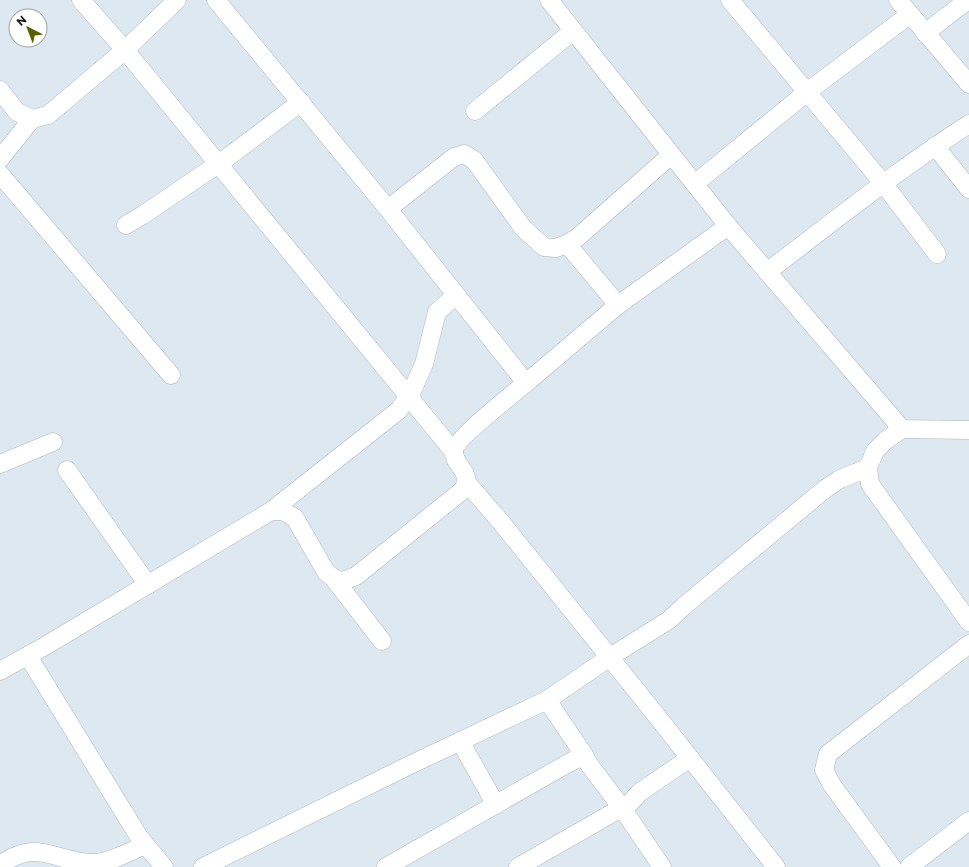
<svg xmlns="http://www.w3.org/2000/svg" width="969" height="867" font-family="Montserrat,sans-serif">
  <style>
    .lines { fill: none; stroke-linecap: round; stroke-linejoin: round }
    .street-casing { stroke: #adb6be; stroke-width: 19 }
    .street { stroke: #fff; stroke-width: 18 }
  </style>
  <rect width="100%" height="100%" fill="#dee8f0"/>
  <g class="lines">
    <defs>
      <g id="street">
        <path d="M81,0L125,50L454,452"/>
        <path d="M216,0L388,209L526,383L618,305L728,226"/>
        <path d="M549,0L728,226L902,429L969,430"/>
        <path d="M730,0L883,183L937,254"/>
        <path d="M898,0L969,84"/>
        <path d="M925,33L968,0"/>
        <path d="M0,90L17,112L32,119L48,115L125,50L177,0"/>
        <path d="M475,111L573,31"/>
        <path d="M935,146L969,189"/>
        <path d="M0,159L32,119"/>
        <path d="M0,174L171,375"/>
        <path d="M703,177L807,92L909,15"/>
        <path d="M388,209L454,157L464,154L474,160L523,228L544,247L556,248L567,244"/>
        <path d="M126,225L143,215L224,160L301,102"/>
        <path d="M767,272C834,221 899,169 969,124"/>
        <path d="M618,305L567,244L578,237L671,155"/>
        <path d="M902,429L886,440L875,451L868,468L870,484L969,622"/>
        <path d="M0,464L53,442"/>
        <path d="M67,470L148,585"/>
        <path d="M467,483L500,521L656,715L776,867"/>
        <path d="M271,511L399,410L412,391L424,364L437,312L456,295"/>
        <path d="M334,579L382,641"/>
        <path d="M28,656L139,837L164,867"/>
        <path d="M0,671L45,646L271,511H283L295,518L326,572C338,583 342,582 356,576L463,490C474,471 453,467 454,451C455,439 514,393 526,383"/>
        <path d="M547,700L610,657L669,620L684,606L825,489L840,479L868,468"/>
        <path d="M460,741L496,805"/>
        <path d="M0,865C39,837 55,863 94,863C109,863 131,851 145,845"/>
        <path d="M203,867L412,764L547,700L584,755"/>
        <path d="M386,867L565,765L584,755L588,763L622,808L662,867"/>
        <path d="M518,867L630,803L640,792L690,758"/>
        <path d="M892,867L832,785L824,770L828,754L969,644"/>
        <path d="M909,867L969,821"/>
      </g>
    </defs>
    <use href="#street" class="street-casing"/>
    <use href="#street" class="street"/>
  </g>
  <g transform="translate(28 28) rotate(318)"><circle r="19" fill="#ffffff" stroke="#a1a3a4"/>
  <path d="M0-3L7 15L0 10L-7 15Z" fill="#566100"/>
  <text y="-6" font-size="11" font-weight="bold" text-anchor="middle" fill="#15181b">N</text>
  </g>
</svg>
